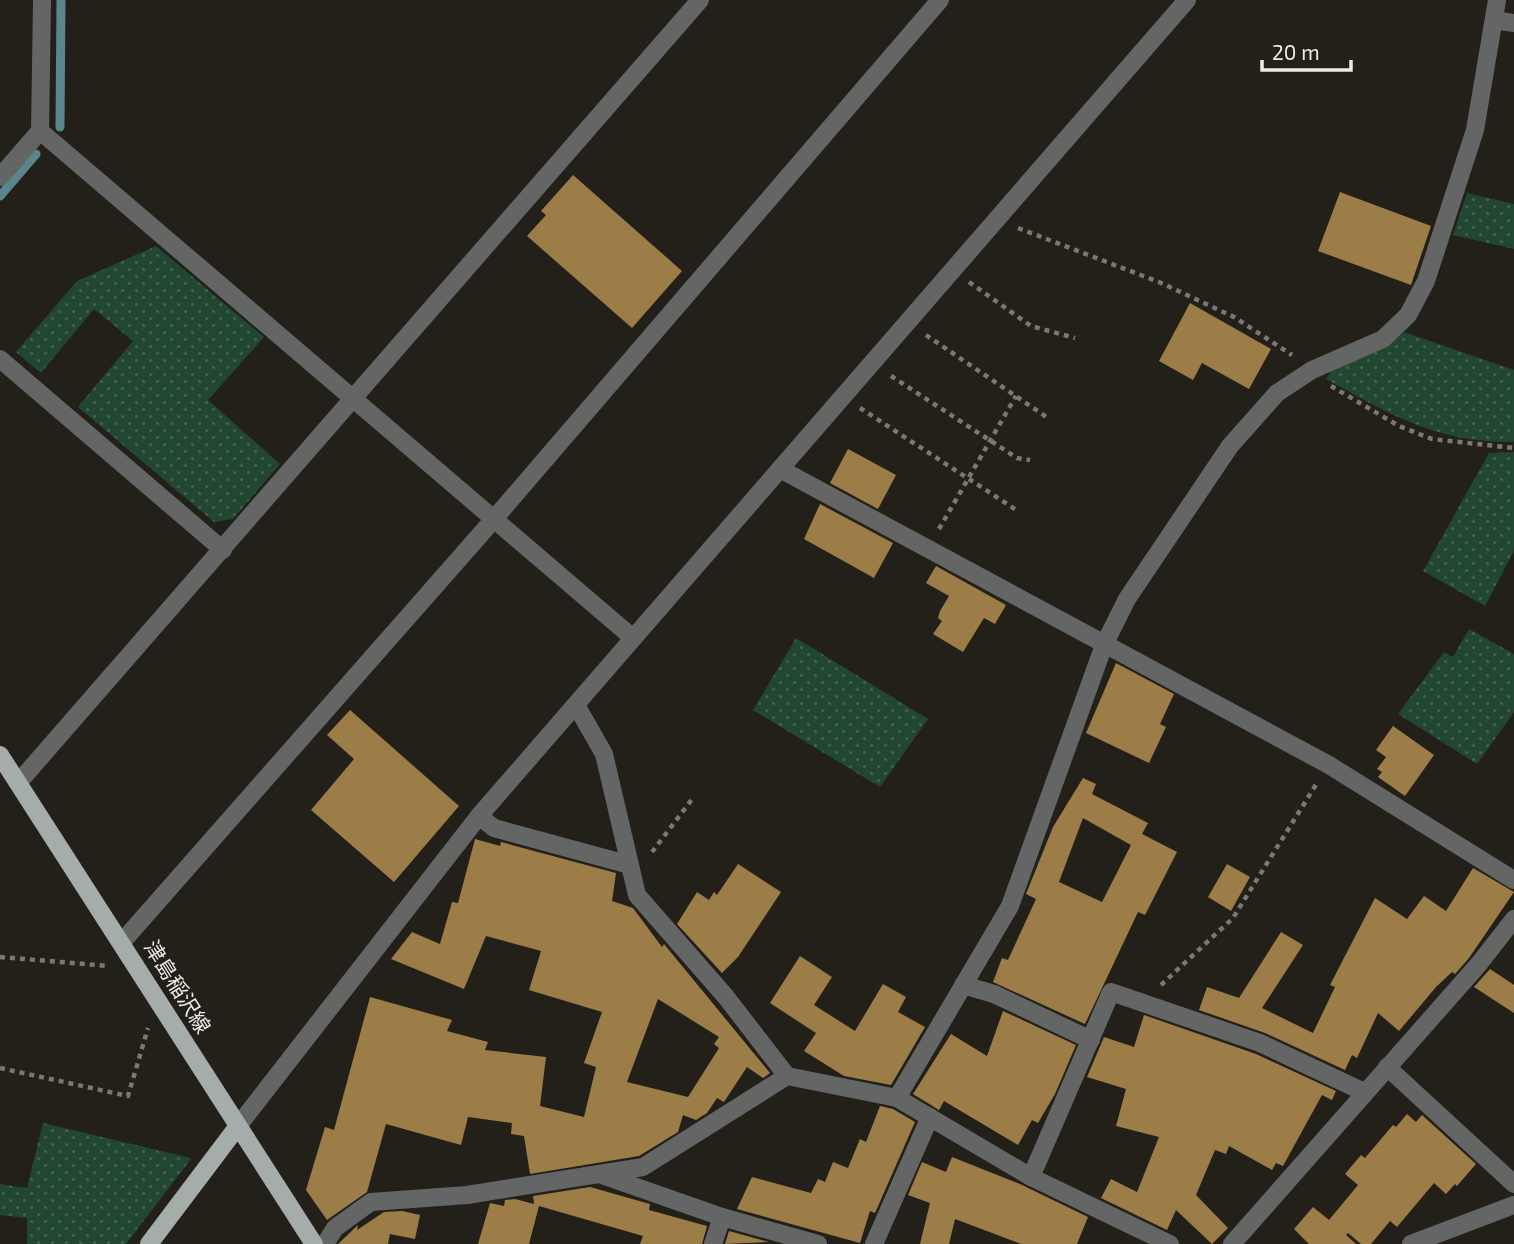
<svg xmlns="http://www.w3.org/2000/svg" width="1514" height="1244" font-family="'Exo 2','Noto Sans JP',sans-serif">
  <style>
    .grass { fill: url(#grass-dots) }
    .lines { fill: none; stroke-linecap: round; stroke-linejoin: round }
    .stream { stroke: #5a858d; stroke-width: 9 }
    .building { fill: #9c7d47; fill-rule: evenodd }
    .path { stroke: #7b7873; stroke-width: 4.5; stroke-dasharray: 5 5; stroke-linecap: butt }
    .minor { stroke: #636665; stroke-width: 18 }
    .major { stroke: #a5adaa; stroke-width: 18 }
    .labels { text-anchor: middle; stroke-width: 5; stroke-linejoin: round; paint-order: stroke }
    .street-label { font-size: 21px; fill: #edebe7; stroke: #23201a }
  </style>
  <defs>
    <pattern id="grass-dots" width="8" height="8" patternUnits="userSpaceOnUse" patternTransform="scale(1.75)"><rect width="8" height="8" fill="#214731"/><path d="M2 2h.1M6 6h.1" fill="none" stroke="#42624f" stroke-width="1.8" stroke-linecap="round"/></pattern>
  </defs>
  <rect width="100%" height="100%" fill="#23201a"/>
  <g class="grass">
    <path d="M1467,193L1514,204V249L1453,235Z"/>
    <path d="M156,246L264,337L208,400L280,464L233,519L214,522L78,407L133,341L94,309L41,373L16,352L77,281Z"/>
    <path d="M1404,332L1514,370V442C1437,443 1391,415 1326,379L1332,370L1385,348Z"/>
    <path d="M1514,452V551L1485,606L1423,571L1489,453Z"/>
    <path d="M1469,629L1514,654V712L1477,764L1398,714L1444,652L1453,657Z"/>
    <path d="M796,638L928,719L880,787L753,710Z"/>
    <path d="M43,1123L191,1158V1159L126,1244H27V1218L0,1215V1184L27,1188Z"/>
  </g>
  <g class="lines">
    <g class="stream">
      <path d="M60,127L61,0"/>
      <path d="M0,196L36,154"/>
    </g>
  </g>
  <g class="building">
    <path d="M573,175L682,271L632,328L527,236L546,215L541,211Z"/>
    <path d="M1340,192L1431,226L1411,285L1318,251Z"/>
    <path d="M1190,303L1271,349L1249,389L1202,363L1193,380L1159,361Z"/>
    <path d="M848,449L896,475L878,509L830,483Z"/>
    <path d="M820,504L893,543L874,578L804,539Z"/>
    <path d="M936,566L1006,605L995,624L984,618L963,652L933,634L942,621L938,618L940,611L949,596L926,583Z"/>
    <path d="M1116,663L1174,694L1160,724L1166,727L1149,763L1086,733Z"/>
    <path d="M350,710L459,806L394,882L311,810L354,759L327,735Z"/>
    <path d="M1393,726L1434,755L1405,796L1378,777L1382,772L1377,769L1386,757L1376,750Z"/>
    <path d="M1083,778L1096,784L1092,794L1148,823L1142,834L1177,852L1145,915L1138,912L1085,1024L993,982L1002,958L1008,960L1036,899L1026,894L1053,827ZM1083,818L1131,845L1102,902L1059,882Z"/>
    <path d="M475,839L500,846L501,842L616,873L612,901L633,908L662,947L664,944L770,1073L763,1078L747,1067L724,1102L717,1098L707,1113L696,1120L683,1115L678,1132L639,1156L530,1174L524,1136L511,1134L512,1123L468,1117L461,1145L386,1124L367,1192L327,1220L306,1190L325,1127L334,1130L370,997L452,1020L447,1031L488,1042L485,1050L546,1057L540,1106L584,1117L596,1067L584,1063L602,1012L529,990L541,951L486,936L464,989L391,959L412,932L440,944L452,902L458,903ZM658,999L719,1037L714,1044L719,1048L688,1097L627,1082Z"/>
    <path d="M738,864L781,892L738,957L722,973L677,924L697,892L709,900L714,892L717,895Z"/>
    <path d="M1227,864L1250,877L1231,911L1208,897Z"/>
    <path d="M1473,868L1514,892L1469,958L1455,974L1452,972L1436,987L1399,1031L1378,1013L1357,1058L1352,1055L1345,1070L1265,1033L1199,1010L1207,987L1239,998L1281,932L1303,945L1262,1008L1313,1033L1335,987L1330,985L1375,898L1407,919L1424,896L1446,911Z"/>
    <path d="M800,956L832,977L814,1005L855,1031L883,984L906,997L898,1012L925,1027L891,1085L844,1076L804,1051L816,1033L770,1003Z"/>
    <path d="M1490,969L1514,985V1013L1474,987Z"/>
    <path d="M1003,1011L1076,1045L1055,1094L1038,1123L1032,1120L1018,1145L944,1101L939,1110L913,1094L951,1034L987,1056Z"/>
    <path d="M1144,1015L1256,1054L1336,1091L1332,1100L1322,1095L1283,1166L1276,1163L1272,1170L1229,1146L1226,1154L1215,1150L1196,1195L1228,1228L1212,1244L1176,1210L1167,1230L1101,1198L1111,1179L1137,1192L1159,1137L1116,1126L1126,1089L1087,1077L1104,1037L1134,1047Z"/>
    <path d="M880,1106L893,1109L915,1122L875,1213L870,1211L860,1243L737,1209L752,1177L811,1193L818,1179L825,1182L833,1162L848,1168L860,1139L866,1142Z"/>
    <path d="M1407,1114L1416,1122L1422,1115L1476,1164L1457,1186L1455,1184L1446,1194L1434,1183L1397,1227L1390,1221L1371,1244H1361L1348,1233L1346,1235L1356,1244H1309L1294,1229L1313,1207L1329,1220L1358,1185L1345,1174L1361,1155L1365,1158L1393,1125L1396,1127Z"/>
    <path d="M952,1157L1020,1184L1088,1217L1077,1244H1021L955,1219L949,1244H920L930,1203L908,1195L922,1162L946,1172Z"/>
    <path d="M590,1187L650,1204L649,1210L707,1226L702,1244H640L643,1236L539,1206L529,1244H478L490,1203L504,1206L505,1200L515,1199L534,1204L533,1196Z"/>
    <path d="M402,1211L420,1215L415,1239L390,1234L388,1244H338L358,1225L357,1230L384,1212Z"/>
    <path d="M729,1231L769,1242L725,1244Z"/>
  </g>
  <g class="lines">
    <g class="path">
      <path d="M1018,228L1159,282L1234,317L1292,355"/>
      <path d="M969,282L1031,326L1075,338"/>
      <path d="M926,335L1048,418"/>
      <path d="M891,376L1017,458L1030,460"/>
      <path d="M1331,386L1399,426L1432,439L1514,448"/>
      <path d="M860,408L1018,511"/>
      <path d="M939,529L1016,396"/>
      <path d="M652,852L693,798"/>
      <path d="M0,957L109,966"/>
      <path d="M1161,985L1233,918L1317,783"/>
      <path d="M0,1068L128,1096L148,1028"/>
    </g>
    <g class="minor">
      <path d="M1494,20L1514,23"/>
      <path d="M40,131L633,638"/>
      <path d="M0,177L40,131L42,0"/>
      <path d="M0,359L223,550"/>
      <path d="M780,469L1329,765L1514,880"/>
      <path d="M576,705L604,754L637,895L726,997L787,1076L897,1098L1031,1177L1170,1244"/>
      <path d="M18,783L700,0"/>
      <path d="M479,816L494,828L630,865"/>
      <path d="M122,942L494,519L940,0"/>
      <path d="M963,985L994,994L1091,1040"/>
      <path d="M1387,1067L1514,1184"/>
      <path d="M897,1098L1010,906L1104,645L1127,599L1230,446L1277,393L1312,370L1383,339L1408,315L1426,281L1475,130L1497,0"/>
      <path d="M238,1126L479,816L1187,0"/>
      <path d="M602,1175L722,1217L818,1244"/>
      <path d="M1031,1177L1111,992L1260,1043L1364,1092"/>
      <path d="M325,1244L335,1228L371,1202L467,1195L643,1167L787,1076"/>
      <path d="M713,1244L722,1217"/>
      <path d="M874,1244L930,1117"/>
      <path d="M1232,1244L1478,965L1514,919"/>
      <path d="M1411,1244L1514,1205"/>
    </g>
    <g class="major">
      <path d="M0,755L314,1244"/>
      <path d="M149,1244L238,1126"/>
    </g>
  </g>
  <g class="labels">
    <g class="street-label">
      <text transform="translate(177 987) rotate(58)" y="7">津島稲沢線</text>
    </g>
  </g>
  <path d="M1262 60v10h89v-10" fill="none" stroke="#edebe7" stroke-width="3.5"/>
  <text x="1272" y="60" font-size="21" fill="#edebe7" stroke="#23201a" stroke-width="5" paint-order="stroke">20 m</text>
</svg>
